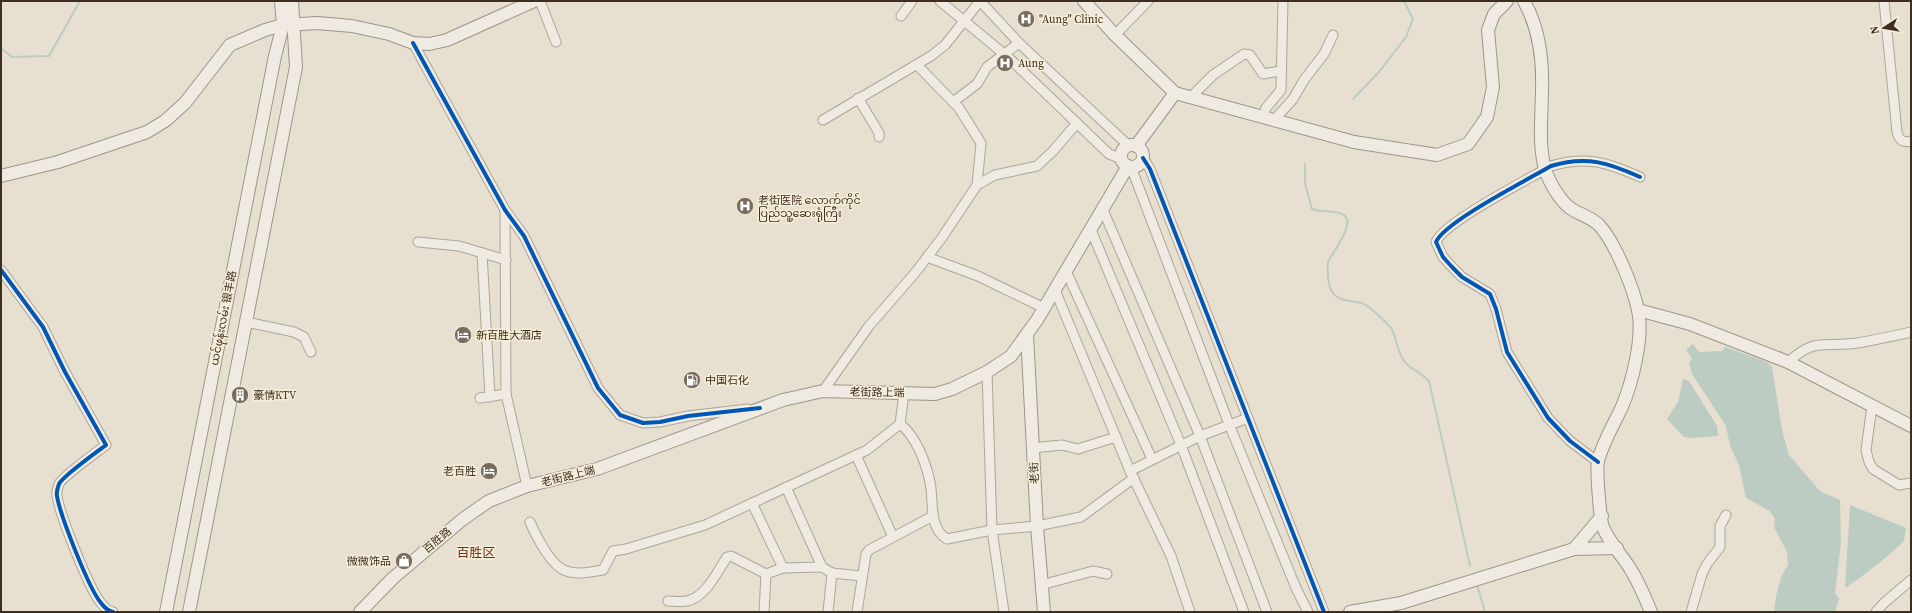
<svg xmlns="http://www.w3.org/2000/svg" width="1912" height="613" font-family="'Source Serif 4','Noto Sans SC','Noto Sans Myanmar',serif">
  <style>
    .water { fill: #bcccc2 }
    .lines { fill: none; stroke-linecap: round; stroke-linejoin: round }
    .stream { stroke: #bcccc2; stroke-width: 2 }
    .street-casing { stroke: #ada599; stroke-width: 11 }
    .secondary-casing { stroke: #9c958a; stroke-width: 14 }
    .street { stroke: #efebe3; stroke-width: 9 }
    .secondary { stroke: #efebe3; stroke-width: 12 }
    .cycleway-casing { stroke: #f7eed8; stroke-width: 6 }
    .cycleway { stroke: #0057b8; stroke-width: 4 }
    .labels { text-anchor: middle; stroke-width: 3; stroke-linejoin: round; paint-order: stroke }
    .poi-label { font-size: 11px; fill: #3d2e20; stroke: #f7eed8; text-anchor: start }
    .street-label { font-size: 11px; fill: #3d2e20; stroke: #f7eed8 }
    .quarter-label { font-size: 13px; fill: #6b2e1e; stroke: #f7eed8 }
  </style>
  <rect width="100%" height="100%" fill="#e7e0d1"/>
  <g class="water">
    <path d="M1693,344L1699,352L1722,351L1725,347L1767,362L1772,367L1782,430L1789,455L1820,491L1840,500L1841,543L1835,593L1839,599L1835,612H1774L1776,596L1782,575L1788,565L1787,552L1774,527L1775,519L1770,511L1746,498L1739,465L1730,446L1726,426L1692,374L1689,364L1692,358L1686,350Z"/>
    <path d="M1683,379L1689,381L1717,426L1718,436L1693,438L1684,437L1667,419L1678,402Z"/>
    <path d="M1850,505L1906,528C1905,532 1905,537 1904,540C1901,547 1853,584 1845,588Z"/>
  </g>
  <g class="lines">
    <g class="stream">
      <path d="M1,48L12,57L49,56L80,1"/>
      <path d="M1353,99L1379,72L1406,37L1413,19L1404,1"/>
      <path d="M1305,164V183L1312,209C1322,213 1335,210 1342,214C1359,221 1331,254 1328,262C1327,269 1328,284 1331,290C1338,304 1355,299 1366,305C1371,308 1388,324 1391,328C1397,338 1397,353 1405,362C1411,370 1422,373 1429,381L1470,566"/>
      <path d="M1477,585L1485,612"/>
    </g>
    <defs>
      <g id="street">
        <path d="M540,1L556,42"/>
        <path d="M940,1L1009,58L1109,154L1122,159"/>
        <path d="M980,1L1019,43L1129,146"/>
        <path d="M1884,1L1897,132C1899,140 1903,143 1911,141"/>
        <path d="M901,16L912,1"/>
        <path d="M1115,35L1148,1"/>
        <path d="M413,43L505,210L524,236L598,388L620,415L643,423L660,422L688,416L748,409"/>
        <path d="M1191,97L1213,75L1244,54L1250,55L1263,74L1280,71"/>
        <path d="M858,98L879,133V137"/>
        <path d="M953,102L977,84L987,67L1019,43"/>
        <path d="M1263,117L1266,108L1281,90L1283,1"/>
        <path d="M823,120L931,56L945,45L980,1"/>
        <path d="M1274,120L1293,99L1304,80L1324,54L1333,35"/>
        <path d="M1143,158L1150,169L1324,612"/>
        <path d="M1131,167L1229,424L1296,588L1308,612"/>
        <path d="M977,185L995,175L1037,166L1053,151L1077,123"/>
        <path d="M505,210L506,394L527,486"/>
        <path d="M1103,210L1200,436L1267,612"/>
        <path d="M1091,230L1181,445L1244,612"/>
        <path d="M418,242L459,246L506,260"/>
        <path d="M482,253L490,397"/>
        <path d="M927,257L978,276L1044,308"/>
        <path d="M1,270L43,327L65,372L106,445C97,452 63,476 59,484C58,487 56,492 57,496C60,515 89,589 101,603C104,607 108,611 113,612"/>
        <path d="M1066,271L1152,459"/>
        <path d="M1055,290L1130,471L1171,556L1190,612"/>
        <path d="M246,322L294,332L304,337L311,352"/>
        <path d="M1788,362C1817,336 1824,348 1857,343C1875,340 1893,336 1911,332"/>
        <path d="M987,372L992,530L1004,612"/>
        <path d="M823,391L869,326L915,273L941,239L977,185L981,143L959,108L917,65"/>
        <path d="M904,393L900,424C916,436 926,463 930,482C934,500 928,528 947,539L992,530L1037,526L1081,517L1134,478"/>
        <path d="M480,398L506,394"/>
        <path d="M1872,406L1866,450L1869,462L1873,469L1899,485L1911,483"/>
        <path d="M1032,448L1062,445L1078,449L1116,437"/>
        <path d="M856,455L893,537"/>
        <path d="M1598,462L1570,441L1548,418L1507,352L1496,309L1490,294L1462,277L1452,267L1443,257L1436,242C1444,222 1529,179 1551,166C1586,155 1609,163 1640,177"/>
        <path d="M1130,471L1200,436L1248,418"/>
        <path d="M786,487L822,567"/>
        <path d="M752,503L783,568"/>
        <path d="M530,522C536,536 551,566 566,571C578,575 591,572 603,570L613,551L626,549L705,525L867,450L900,424"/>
        <path d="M766,574L783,568L822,567L832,573L862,576"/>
        <path d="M1041,585L1093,571L1107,574"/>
        <path d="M668,601C674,601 681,602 687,601C706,597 717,572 727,557L731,556L766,574"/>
        <path d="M764,612L766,574"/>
        <path d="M828,612L832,573"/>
        <path d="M857,612L866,554L869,550L933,516"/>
        <path d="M1691,612L1702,574L1707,564L1720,547V526L1726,515"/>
        <path d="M1876,612L1884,603L1911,580"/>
      </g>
      <g id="secondary">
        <path d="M1084,1L1115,35L1175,93L1354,142L1437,155L1468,144L1487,117L1493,87L1488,30L1494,14L1507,1"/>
        <path d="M1524,1C1539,28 1543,58 1542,89C1542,115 1538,143 1545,169C1549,182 1561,203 1573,210C1582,215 1592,218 1599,225C1615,242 1633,287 1638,310C1644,337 1632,384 1621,409C1613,426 1603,442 1598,461C1596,471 1600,514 1602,524C1606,539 1623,556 1631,570C1639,583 1645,597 1651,612"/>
        <circle cx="1132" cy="156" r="11"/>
        <path d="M1136,146L1175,93"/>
        <path d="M1,176L58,162L147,132L165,121L185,103L230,45L265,30L283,25L317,23L352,26L389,34L413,43L429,44L447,40L534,1"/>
        <path d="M1638,310L1690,324L1788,362L1911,426"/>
        <path d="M1027,334L1037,526L1044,612"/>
        <path d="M1574,549L1602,516"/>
        <path d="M166,612L275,56L283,25L281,1"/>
        <path d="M189,612L296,67L292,1"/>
        <path d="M360,612L393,578L463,519L489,501L527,486L597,469L783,400L823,391L935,394L952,389L987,372L1011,356L1037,320L1128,166"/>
        <path d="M1350,612L1401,603L1574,549L1617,548"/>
      </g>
    </defs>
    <use href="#street" class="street-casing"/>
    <use href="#secondary" class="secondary-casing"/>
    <use href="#street" class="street"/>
    <use href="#secondary" class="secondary"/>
    <defs>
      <g id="cycleway">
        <path d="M413,43L505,210L524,236L598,388L620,415L643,423L660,422L688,416L760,408"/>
        <path d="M1143,158L1150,169L1324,612"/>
        <path d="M1,270L43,327L65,372L106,445C97,452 63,476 59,484C58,487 56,492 57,496C60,515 89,589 101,603C104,607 108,611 113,612"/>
        <path d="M1598,462L1570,441L1548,418L1507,352L1496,309L1490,294L1462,277L1452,267L1443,257L1436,242C1444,222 1529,179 1551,166C1586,155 1609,163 1640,177"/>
      </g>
    </defs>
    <use href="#cycleway" class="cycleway-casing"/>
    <use href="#cycleway" class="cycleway"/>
  </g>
  <defs>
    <symbol id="hospital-disc" viewBox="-11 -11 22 22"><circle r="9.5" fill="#786c5e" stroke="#f7eed8"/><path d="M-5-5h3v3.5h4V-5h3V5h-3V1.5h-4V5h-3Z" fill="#fff"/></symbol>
    <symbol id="hotel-disc" viewBox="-11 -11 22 22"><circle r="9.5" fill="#786c5e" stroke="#f7eed8"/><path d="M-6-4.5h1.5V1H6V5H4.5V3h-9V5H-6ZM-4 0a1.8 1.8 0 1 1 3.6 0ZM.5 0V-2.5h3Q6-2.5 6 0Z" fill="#fff"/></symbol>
    <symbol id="fuel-disc" viewBox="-11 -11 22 22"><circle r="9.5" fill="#786c5e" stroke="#f7eed8"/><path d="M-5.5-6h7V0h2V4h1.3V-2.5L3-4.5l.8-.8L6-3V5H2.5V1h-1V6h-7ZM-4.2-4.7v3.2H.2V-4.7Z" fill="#fff"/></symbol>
    <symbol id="building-disc" viewBox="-11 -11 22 22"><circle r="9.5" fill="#786c5e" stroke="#f7eed8"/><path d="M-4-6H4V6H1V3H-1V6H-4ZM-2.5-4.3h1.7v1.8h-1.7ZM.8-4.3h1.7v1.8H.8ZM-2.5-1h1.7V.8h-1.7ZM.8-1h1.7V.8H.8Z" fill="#fff"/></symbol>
    <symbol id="shop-disc" viewBox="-11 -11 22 22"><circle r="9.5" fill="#786c5e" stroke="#f7eed8"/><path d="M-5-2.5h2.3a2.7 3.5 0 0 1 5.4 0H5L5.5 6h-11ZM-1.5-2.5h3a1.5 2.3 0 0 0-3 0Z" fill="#fff"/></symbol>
  </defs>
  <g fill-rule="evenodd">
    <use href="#hospital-disc" x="1016" y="9" width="20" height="20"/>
    <use href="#hospital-disc" x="995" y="53" width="20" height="20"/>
    <use href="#hospital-disc" x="735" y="196" width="20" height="20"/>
    <use href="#hotel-disc" x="453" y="325" width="20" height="20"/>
    <use href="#fuel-disc" x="682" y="370" width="20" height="20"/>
    <use href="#building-disc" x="230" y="385" width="20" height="20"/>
    <use href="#hotel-disc" x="479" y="461" width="20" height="20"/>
    <use href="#shop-disc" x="394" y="551" width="20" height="20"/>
  </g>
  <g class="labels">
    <g class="poi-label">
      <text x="1039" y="23">"Aung" Clinic</text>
      <text x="1018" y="67">Aung</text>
      <text x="758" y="204">老街医院 လောက်ကိုင်<tspan x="758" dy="13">ပြည်သူ့ဆေးရုံကြီး</tspan></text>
      <text x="476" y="339">新百胜大酒店</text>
      <text x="705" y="384">中国石化</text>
      <text x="253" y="399">豪情KTV</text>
      <text x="476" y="475" text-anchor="end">老百胜</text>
      <text x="391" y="565" text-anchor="end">微微饰品</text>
    </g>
    <g class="street-label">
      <text transform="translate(223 318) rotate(-79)" y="4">ယင်ဖုန်းလမ်း 银丰路</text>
      <text transform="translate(877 392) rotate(1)" y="4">老街路上端</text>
      <text transform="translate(1034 473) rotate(-93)" y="4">老街</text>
      <text transform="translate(568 476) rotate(-14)" y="4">老街路上端</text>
      <text transform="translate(437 540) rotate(-40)" y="4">百胜路</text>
    </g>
    <g class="quarter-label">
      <text x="476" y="557">百胜区</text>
    </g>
  </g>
  <rect width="1912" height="613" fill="none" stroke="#3d2e20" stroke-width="4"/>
  <g transform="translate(1884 28) rotate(258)" stroke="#f7eed8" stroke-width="3" paint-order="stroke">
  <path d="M0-3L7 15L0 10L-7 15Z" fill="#3d2e20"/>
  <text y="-6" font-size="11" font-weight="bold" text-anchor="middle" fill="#3d2e20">N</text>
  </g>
</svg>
